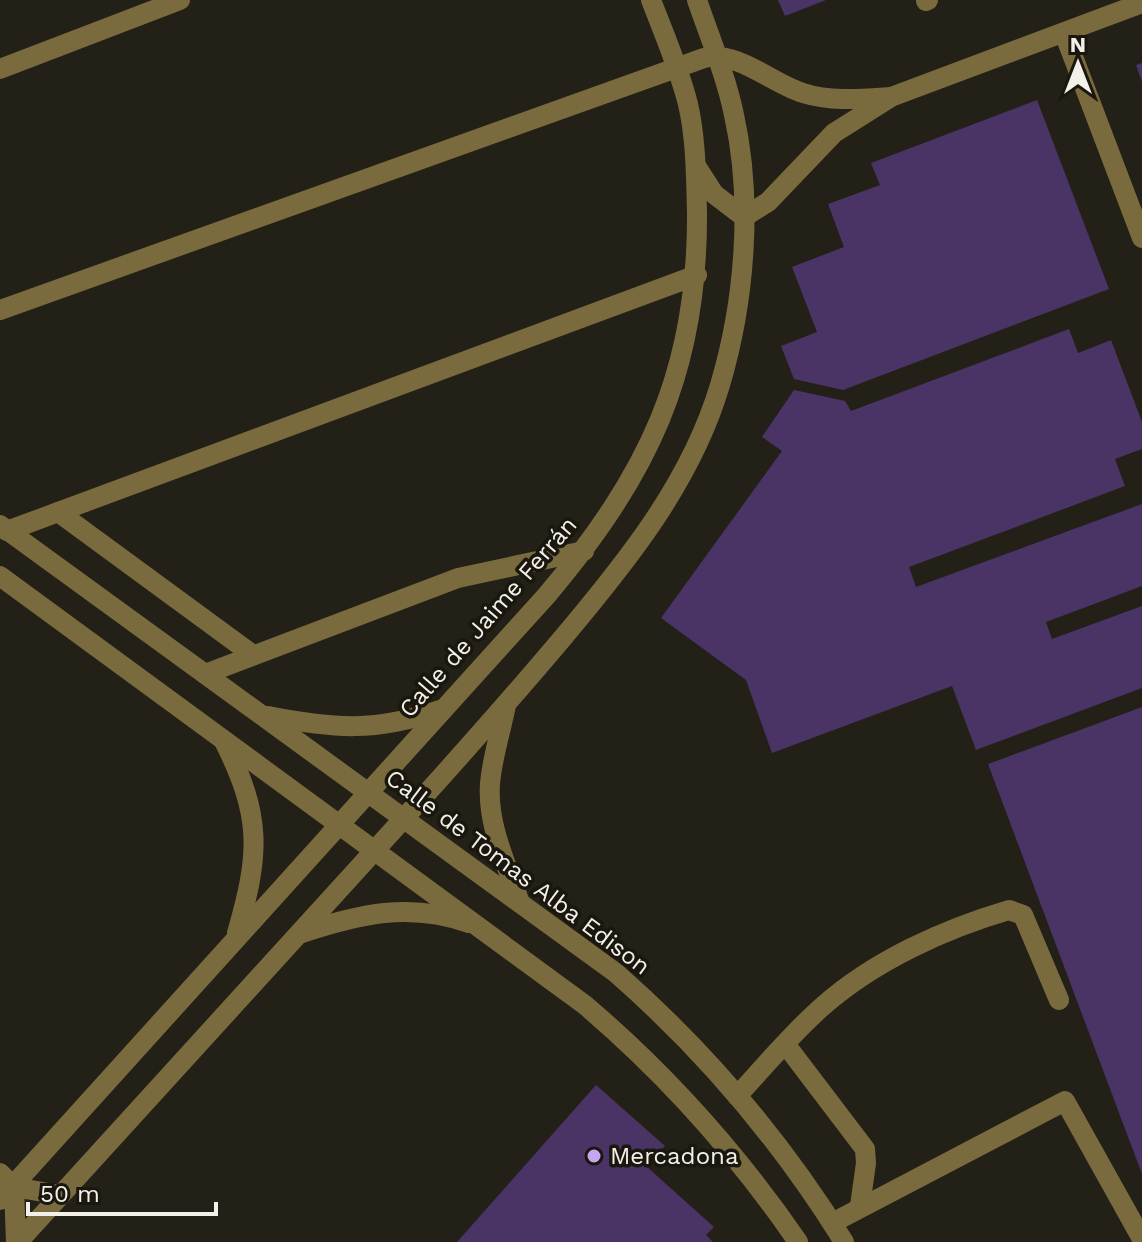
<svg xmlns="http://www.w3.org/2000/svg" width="1142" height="1242" font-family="'Work Sans',sans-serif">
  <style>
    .building { fill: #4a3465 }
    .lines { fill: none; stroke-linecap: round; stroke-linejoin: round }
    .minor { stroke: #7a6b3e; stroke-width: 20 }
    .poi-dot { fill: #c6a6f0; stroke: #1a170e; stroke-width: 3 }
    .labels { text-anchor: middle; stroke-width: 7; stroke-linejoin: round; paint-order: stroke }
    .street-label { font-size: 24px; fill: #f3f0ea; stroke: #1a170e }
    .poi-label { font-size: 24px; fill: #f3f0ea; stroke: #1a170e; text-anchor: start }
  </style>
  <rect width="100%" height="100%" fill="#232017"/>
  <g class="building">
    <path d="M778,0H826L785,16Z"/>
    <path d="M1142,63V82L1136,65Z"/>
    <path d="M1037,100L1109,289L843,390L794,379L781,346L817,332L792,267L844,247L828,204L880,185L871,163Z"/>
    <path d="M1069,329L1078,353L1111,340L1142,422V449L1115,459L1125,486L909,567L916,587L1142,504V586L1046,622L1052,639L1142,606V688L976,750L952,686L772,753L746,680L661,618L782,451L762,437L794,390L845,401L851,411Z"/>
    <path d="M1142,707V1174L988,764Z"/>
    <path d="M596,1085L665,1146L646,1166L714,1227L706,1235L713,1242H457Z"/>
  </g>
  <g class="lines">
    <g class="minor">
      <path d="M926,1L928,0"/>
      <path d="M1064,33L1142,238"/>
      <path d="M0,69L180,0"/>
      <path d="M696,166L714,194L744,217L768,202L834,133L891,97L1142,3"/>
      <path d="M0,310L704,58C737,50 771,83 803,93C831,102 861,99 891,97"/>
      <path d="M58,512L253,655"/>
      <path d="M0,525L616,973C705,1051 782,1142 844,1242"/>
      <path d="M7,531L697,275"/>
      <path d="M0,576L585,1005C667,1075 737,1153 798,1242"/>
      <path d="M205,674L458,578L584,551"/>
      <path d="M506,705C501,731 492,758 490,784C487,825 507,865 520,903"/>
      <path d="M268,716C335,729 375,732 440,710"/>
      <path d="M224,741C262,817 260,853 237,933"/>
      <path d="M302,933C359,914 409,902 469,923"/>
      <path d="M786,1045L865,1149L866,1163L860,1206"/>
      <path d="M737,1096C765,1066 792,1033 823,1006C874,961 944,929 1009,910L1023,915L1059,1000"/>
      <path d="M0,1173L14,1187L60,1195"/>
      <path d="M14,1187L16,1242"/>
      <path d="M0,1200L547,595C648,475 698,372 697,213C696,176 696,139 688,104C679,68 664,34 651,0"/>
      <path d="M832,1223L1065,1101L1142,1239"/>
      <path d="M18,1242C153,1092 291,944 426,794C472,743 517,692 561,640C625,564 691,483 720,385C745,301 753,200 734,115C726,76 710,38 697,0"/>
    </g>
  </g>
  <circle class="poi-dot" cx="594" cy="1156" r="8"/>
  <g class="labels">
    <g class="street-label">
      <text transform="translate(488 617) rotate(-49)" y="8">Calle de Jaime Ferrán</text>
      <text transform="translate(518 872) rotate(37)" y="8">Calle de Tomas Alba Edison</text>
    </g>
    <g class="poi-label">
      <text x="610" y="1164">Mercadona</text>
    </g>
  </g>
  <g transform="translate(1078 64)" stroke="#1a170e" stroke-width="6" paint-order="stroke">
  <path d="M0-6L14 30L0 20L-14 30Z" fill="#f3f0ea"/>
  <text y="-12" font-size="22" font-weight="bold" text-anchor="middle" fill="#f3f0ea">N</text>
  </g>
  <path d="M28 1202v12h188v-12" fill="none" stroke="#f3f0ea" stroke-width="4"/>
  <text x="40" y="1202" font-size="24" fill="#f3f0ea" stroke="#1a170e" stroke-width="6" paint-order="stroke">50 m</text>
</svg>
